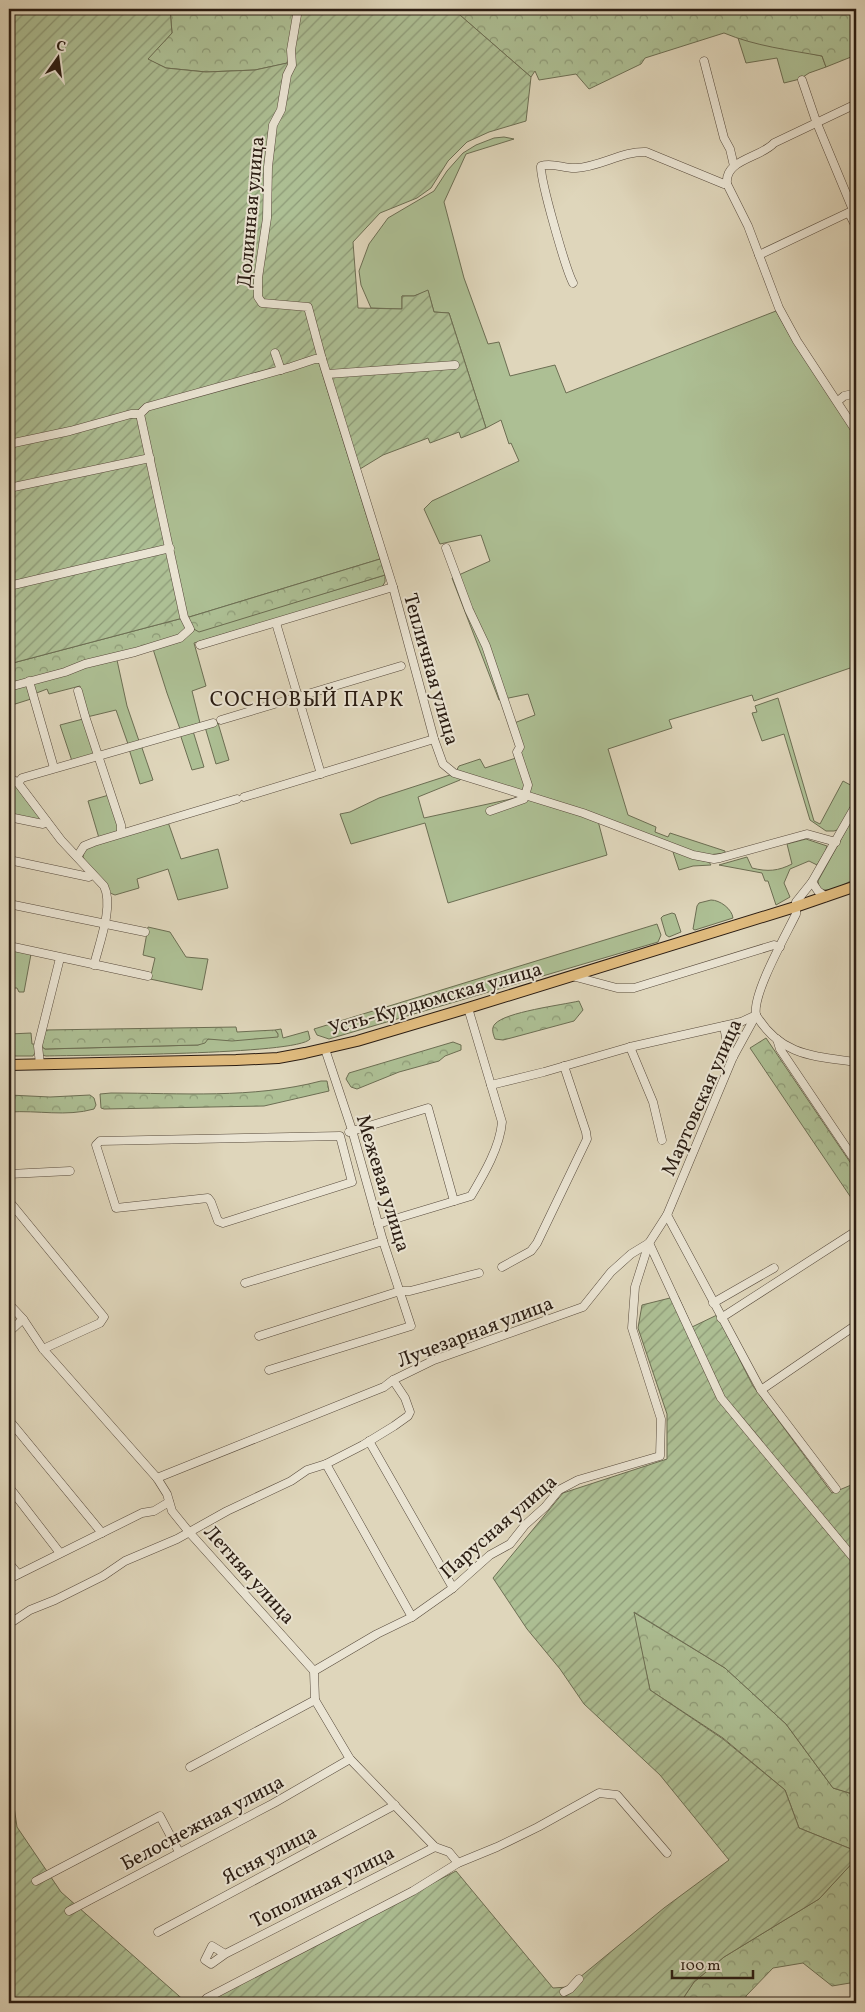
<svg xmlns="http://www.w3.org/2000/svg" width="865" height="2012" font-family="Vollkorn,serif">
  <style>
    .grass { fill: #adbf94; stroke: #6c6e53 }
    .forest { fill: url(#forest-crowns); stroke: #6c6e53 }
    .garden { fill: url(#garden-furrows); stroke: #6c6e53 }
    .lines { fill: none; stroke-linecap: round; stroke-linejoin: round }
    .minor-casing { stroke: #574a3c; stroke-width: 9 }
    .major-casing { stroke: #2a1c12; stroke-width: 12 }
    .minor { stroke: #eae4d3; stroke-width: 8 }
    .major { stroke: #e0bb7e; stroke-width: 10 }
    .labels { text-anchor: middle; stroke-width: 4; stroke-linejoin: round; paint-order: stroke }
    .street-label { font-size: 20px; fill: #2a1c12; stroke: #eae4d3 }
    .neighbourhood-label { font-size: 21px; letter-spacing: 1px; fill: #2a1c12; stroke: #eae4d3 }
  </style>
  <defs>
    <pattern id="forest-crowns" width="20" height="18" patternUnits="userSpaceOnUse" patternTransform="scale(1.25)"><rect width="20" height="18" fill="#adbf94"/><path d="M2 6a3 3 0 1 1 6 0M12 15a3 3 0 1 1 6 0" fill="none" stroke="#8d9a77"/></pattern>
    <pattern id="garden-furrows" width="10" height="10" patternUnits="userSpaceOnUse" patternTransform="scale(1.25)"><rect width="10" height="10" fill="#adbf94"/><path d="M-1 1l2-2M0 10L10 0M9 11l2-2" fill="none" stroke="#8d9a77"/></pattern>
  </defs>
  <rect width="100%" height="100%" fill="#dfd6bb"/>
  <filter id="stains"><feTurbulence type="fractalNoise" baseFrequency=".004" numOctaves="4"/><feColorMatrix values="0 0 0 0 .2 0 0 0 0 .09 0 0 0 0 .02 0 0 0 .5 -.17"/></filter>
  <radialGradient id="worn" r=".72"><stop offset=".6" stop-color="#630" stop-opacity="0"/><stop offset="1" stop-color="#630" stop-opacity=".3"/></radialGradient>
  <g class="grass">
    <path d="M738,38L822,56L826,67L809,73L800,79L784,83L777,58L746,63Z"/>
    <path d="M504,137L514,139L466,154L444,202L464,278L488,344L499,342L510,376L555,365L566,393L776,311L794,343L856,436V666L754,701L752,695L669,720L672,728L608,749L628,815L656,827L655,832L668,837L670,833L725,851V853L708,855L695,852L456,771L459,766L480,759L485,768L516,758L514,750L517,748L509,725L535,715L528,694L499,700L452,578L490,561L481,535L440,544L424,509L432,501L519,461L511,443L509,444L501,420L486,428L449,313L434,312L428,291L414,296H402V309L371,308L361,285L359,271L369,244L388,218L434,191L447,171L463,153L476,145L494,138Z"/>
    <path d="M318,360L380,559L186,618L140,408Z"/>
    <path d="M385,575V582L382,587L194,643L206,686L192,691L200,723L180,729L167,693L153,649L117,660L127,706L139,741L128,744L116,710L87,717L80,686L49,694L47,689L34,694L31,699L12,705L10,701L9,702V684L192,628L199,631Z"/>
    <path d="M778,698L814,821L820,824L843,781L856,788V798L840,829L834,831H826L810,820L784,734L762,741L752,713L757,712L755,706Z"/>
    <path d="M83,719L94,754L72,761L60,725Z"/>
    <path d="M218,723L229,760L216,764L205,727Z"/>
    <path d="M193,731L204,767L192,770L180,734Z"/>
    <path d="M141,745L153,780L140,784L129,749Z"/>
    <path d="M453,774L462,777L460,780L418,797L424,818L520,797L521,795L598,821L607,855L448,903L425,823L351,844L340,814L350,812L379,798Z"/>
    <path d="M9,781L16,785L43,821L9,815Z"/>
    <path d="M109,795L119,825L118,831L99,838L88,801Z"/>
    <path d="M856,812V878C846,883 828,896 819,887L818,881Z"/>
    <path d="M168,822L181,859L218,849L228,888L178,900L168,869L137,879L139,888L115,895L110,893C104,879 90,871 83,857L85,848Z"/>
    <path d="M806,839L827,846L825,852L817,865L809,861L790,869L784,883L790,897L776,905L768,881H765L762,873L719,865L747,857L752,868C768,872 778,871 792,864L787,844Z"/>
    <path d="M672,849L696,859L709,862L711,865L693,866L679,870Z"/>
    <path d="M711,900C720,900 732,909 733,918L695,930L693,929L697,906L699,903Z"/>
    <path d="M672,913L675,914L681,932L669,937L666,935L661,918L663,916Z"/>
    <path d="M657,924L661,935L658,942L329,1039L317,1035L314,1029Z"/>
    <path d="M148,927L170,932L186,957L208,959L202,990L150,979L155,958L143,955Z"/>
    <path d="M9,949L31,954L24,992H19L17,988H9Z"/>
    <path d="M281,1029L283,1038L308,1031L310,1039C298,1055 80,1055 46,1056L42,1055L41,1046L45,1049L198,1045L208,1039L278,1034L275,1030Z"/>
    <path d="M31,1033L32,1044H36V1051L33,1056H9V1034Z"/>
  </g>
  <g class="forest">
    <path d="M170,9H296V28L288,63L255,70L206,72L166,68L147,59L172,33Z"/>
    <path d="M453,9H856V55L826,67L822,56C789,50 755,46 724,33L645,58L641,64L589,89L576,74L539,80L535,71L531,77Z"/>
    <path d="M380,559L385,575L199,632L192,628L186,618Z"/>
    <path d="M183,618C187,626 186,630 180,636L9,684V664Z"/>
    <path d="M579,1001L583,1010L574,1021L511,1038L503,1040L495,1039C493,1034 491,1028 495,1024C505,1012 562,1005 579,1001Z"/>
    <path d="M236,1027L237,1032L275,1030L278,1034V1037L232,1041L208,1039L205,1043L198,1045L45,1049L41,1046L45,1030Z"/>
    <path d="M766,1038L856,1171V1205L750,1048Z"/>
    <path d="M453,1042L461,1045V1050L445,1056L439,1061L399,1072L357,1089L351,1087L346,1079L349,1073Z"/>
    <path d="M321,1081H327L329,1091L264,1106L104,1109L101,1108L100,1094L111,1093C181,1093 252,1099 321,1081Z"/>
    <path d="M9,1095L50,1097L90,1095L94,1098L96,1105L94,1109C66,1117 38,1110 9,1112Z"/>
    <path d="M633,1612L725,1668L786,1724L833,1788L856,1795V1851L799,1828L785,1790L723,1738L650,1690Z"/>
    <path d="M856,1859V1982L832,1986L803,1963L773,1968L746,1996V2003H680L694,1982L724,1957L819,1899Z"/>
  </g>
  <g class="garden">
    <path d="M9,9H170L172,33L148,59L166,68L206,72L255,70L287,63L296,28V9H453L531,77L526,121L489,132L467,142L448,161L431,188L417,198L380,213L353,242L358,308L402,309V296H414L428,290L434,312L449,313L486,428L461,438L459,432L430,443L428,438L383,455L360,469L323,356L140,408L183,618L9,664Z"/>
    <path d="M678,1296L692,1327L717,1315L753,1386L832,1493L856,1483V1795L833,1788L786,1724L725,1668L634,1612L650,1690L723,1739L785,1790L799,1828L856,1851V1859L819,1899L724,1957L694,1982L680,2003H204L456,1871L553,1988L568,1987L664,1908L729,1860L660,1775L584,1704L560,1669L527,1629L493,1578L563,1493L667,1459V1414L638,1328L642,1305Z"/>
    <path d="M9,1772L17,1827L61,1892L187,2003H9Z"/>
  </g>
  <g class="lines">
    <defs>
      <g id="minor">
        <path d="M298,9L291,50L292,65L287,75L281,110L273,125L268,167L267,218L258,278V297L262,303L308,307L322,359L393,587L434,739L443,764L454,773L583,813L693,855L714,859L720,858L807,834L836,842"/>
        <path d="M704,61L724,138L730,149L734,166"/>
        <path d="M802,80L816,121L853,210"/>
        <path d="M856,104L774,143C761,158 724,159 727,184L748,226L779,308L797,341L856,431"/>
        <path d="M849,213L856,227"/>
        <path d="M759,255L856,209"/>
        <path d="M573,283C566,270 540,180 541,166C553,162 564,169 576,168C600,167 622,151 646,152L724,184H727"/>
        <path d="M275,353L281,370"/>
        <path d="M328,374L455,365"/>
        <path d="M838,401L844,396L856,393"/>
        <path d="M9,444L70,431L131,414H140"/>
        <path d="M9,488L150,458"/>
        <path d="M446,548L469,610L486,646L520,747L517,752L528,785L524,799L490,811"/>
        <path d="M9,586L170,548"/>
        <path d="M276,623L321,774"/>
        <path d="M200,645L393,587"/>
        <path d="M29,681L54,768"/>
        <path d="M9,687L65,672L85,664L135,652L180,638L190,629L184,617L140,414L147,407L291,367L315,359H322"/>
        <path d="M78,691L85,716L121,825V833"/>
        <path d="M221,720L401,666"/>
        <path d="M9,777L18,783L61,840L104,886C114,906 99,944 94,965"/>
        <path d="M18,783L22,778L213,723"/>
        <path d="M244,797L434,739"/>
        <path d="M9,817L43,824L47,822"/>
        <path d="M77,857L84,846L94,842L237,799"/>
        <path d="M9,860L89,877L92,875"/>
        <path d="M812,882L818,891L826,897"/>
        <path d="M9,904L145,932"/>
        <path d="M9,946L148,976"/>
        <path d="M572,976L617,988H634L774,945L780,947"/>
        <path d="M756,1015C781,1056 813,1056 856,1062"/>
        <path d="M724,1026L727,1043L733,1057"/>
        <path d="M777,1039L780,1049L856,1162"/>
        <path d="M630,1047L653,1102L662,1140"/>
        <path d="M40,1064L38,1046L60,958"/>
        <path d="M491,1085L544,1072L630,1047L741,1022L756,1015"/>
        <path d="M349,1132L428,1108L454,1201"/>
        <path d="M340,1136L352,1182L223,1223L218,1221L211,1202L208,1198L116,1208L96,1145L100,1141Z"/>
        <path d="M9,1174L70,1171"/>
        <path d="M9,1201L104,1317L100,1323L43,1349"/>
        <path d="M667,1215L761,1390L836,1489"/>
        <path d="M378,1224L471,1196C484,1174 500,1147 502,1122L468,1008"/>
        <path d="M649,1243L721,1398L856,1561"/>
        <path d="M502,1267L531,1251L537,1243L587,1139L586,1132L564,1066"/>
        <path d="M245,1283L383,1241"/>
        <path d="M713,1303L774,1268"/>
        <path d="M9,1304L23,1319L43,1349L157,1478L167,1494L172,1511L189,1532L314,1671L315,1700L350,1759L435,1847L449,1852L458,1863"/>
        <path d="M721,1318L856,1231"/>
        <path d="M9,1332L23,1319"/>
        <path d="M259,1336L400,1291H410L479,1273"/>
        <path d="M269,1370L411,1326L383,1241L352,1130L325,1049"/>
        <path d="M761,1390L856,1325"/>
        <path d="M9,1420L102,1533"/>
        <path d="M369,1441L453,1588"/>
        <path d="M326,1464L412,1617"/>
        <path d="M157,1478L384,1387L393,1380"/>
        <path d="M9,1487L60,1553"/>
        <path d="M9,1563L18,1574"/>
        <path d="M9,1579L142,1513L154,1511L169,1502"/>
        <path d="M9,1624L30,1610L55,1600L103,1576L125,1561L177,1539L227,1511L291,1481L307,1470L326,1464L363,1445L394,1426L408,1416L410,1412L405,1398L393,1380L434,1360L583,1307L611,1272L631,1254L649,1243"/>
        <path d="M314,1671L377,1634L412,1617L453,1588L490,1555L510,1544L525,1525L545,1507L559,1490L578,1480L660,1456L661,1419L632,1328L635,1287L649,1243L667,1215L733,1057L756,1015C752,994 786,935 796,914V902L812,882L856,805"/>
        <path d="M190,1767L315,1700"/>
        <path d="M36,1881L160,1816L179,1852"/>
        <path d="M69,1911L274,1803L350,1759"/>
        <path d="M158,1932L395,1805"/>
        <path d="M225,1954L212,1946L205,1960L211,1964L225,1954L435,1847"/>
        <path d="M564,1992L570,1989L579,1979"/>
        <path d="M202,2003L207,1998L413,1891L458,1863L497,1847L538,1827L599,1793L617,1795L667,1853"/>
      </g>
      <path id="major" d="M9,1065L236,1060L278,1058L305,1053L357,1041L468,1008L795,907L856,886"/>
    </defs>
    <use href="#minor" class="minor-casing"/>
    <use href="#major" class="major-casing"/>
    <use href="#minor" class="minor"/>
    <use href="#major" class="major"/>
  </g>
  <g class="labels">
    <g class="street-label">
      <text transform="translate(250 212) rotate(-85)" y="7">Долинная улица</text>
      <text transform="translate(432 669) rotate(74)" y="7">Тепличная улица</text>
      <text transform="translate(435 998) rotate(-16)" y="7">Усть-Курдюмская улица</text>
      <text transform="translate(701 1097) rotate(-66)" y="7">Мартовская улица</text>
      <text transform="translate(384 1183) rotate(73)" y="7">Межевая улица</text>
      <text transform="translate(475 1331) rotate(-21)" y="7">Лучезарная улица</text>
      <text transform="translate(498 1526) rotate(-41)" y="7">Парусная улица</text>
      <text transform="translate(250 1574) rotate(48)" y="7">Летняя улица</text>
      <text transform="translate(202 1822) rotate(-28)" y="7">Белоснежная улица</text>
      <text transform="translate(269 1854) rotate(-28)" y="7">Ясня улица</text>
      <text transform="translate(322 1886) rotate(-27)" y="7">Тополиная улица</text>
    </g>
    <g class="neighbourhood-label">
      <text x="307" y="706">СОСНОВЫЙ ПАРК</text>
    </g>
  </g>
  <rect width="865" height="2012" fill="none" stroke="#dfd6bb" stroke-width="30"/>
  <rect x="10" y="10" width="845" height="1992" fill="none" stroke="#2a1c12" stroke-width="2.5"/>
  <rect x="15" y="15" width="835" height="1982" fill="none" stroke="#2a1c12"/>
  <g transform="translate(58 58) rotate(14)" stroke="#eae4d3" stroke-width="4" paint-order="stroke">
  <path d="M0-4L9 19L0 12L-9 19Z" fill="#2a1c12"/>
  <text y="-8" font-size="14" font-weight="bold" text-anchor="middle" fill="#2a1c12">С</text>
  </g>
  <path d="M672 1970v8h81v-8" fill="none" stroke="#2a1c12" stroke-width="2.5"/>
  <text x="680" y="1970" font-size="15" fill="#2a1c12" stroke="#eae4d3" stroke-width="4" paint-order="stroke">100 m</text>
  <rect width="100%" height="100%" filter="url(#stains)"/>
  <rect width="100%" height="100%" fill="url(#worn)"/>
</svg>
